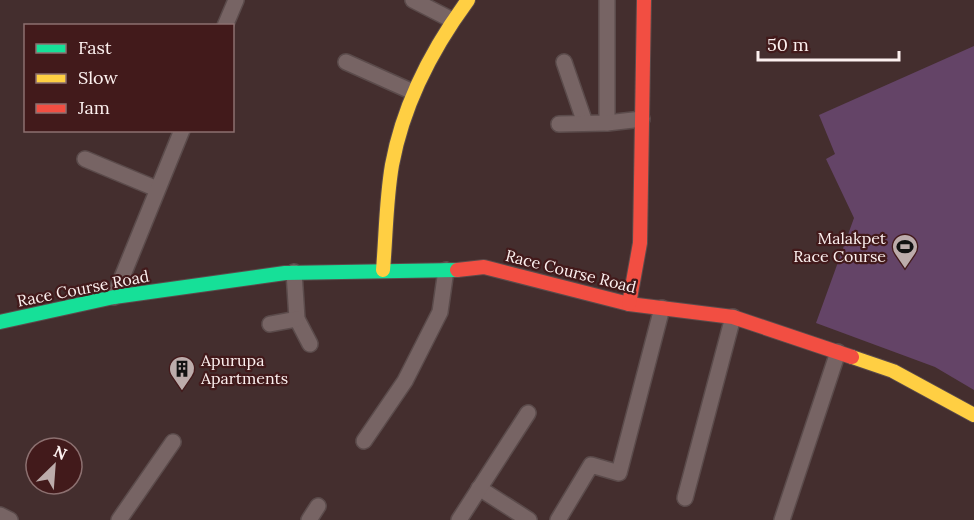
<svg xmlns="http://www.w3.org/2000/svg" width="974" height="520" font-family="Lora,serif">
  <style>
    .green { fill: #644467 }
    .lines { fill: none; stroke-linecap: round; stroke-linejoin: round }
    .street-casing { stroke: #5b4b4b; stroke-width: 18 }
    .fast-casing { stroke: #5b4b4b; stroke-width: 16 }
    .slow-casing { stroke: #5b4b4b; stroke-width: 16 }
    .jam-casing { stroke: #5b4b4b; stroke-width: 16 }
    .street { stroke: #776464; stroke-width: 15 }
    .fast { stroke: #16e098; stroke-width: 14 }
    .slow { stroke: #ffcf43; stroke-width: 14 }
    .jam { stroke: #f24e42; stroke-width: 14 }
    .labels { text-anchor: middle; stroke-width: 4.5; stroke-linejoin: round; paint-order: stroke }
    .poi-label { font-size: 16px; fill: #fcf0ef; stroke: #421a1b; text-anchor: end }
    .street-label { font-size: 16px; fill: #fcf0ef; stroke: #421a1b }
  </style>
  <rect width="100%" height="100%" fill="#442e2e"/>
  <path class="green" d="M974,46V390L935,367L816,323L854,218L826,159L835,154L819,115Z"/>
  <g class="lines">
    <defs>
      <g id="street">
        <path d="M413,0L452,20"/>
        <path d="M607,0V123"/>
        <path d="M225,26L236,0"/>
        <path d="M346,62L413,92"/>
        <path d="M564,62L585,123"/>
        <path d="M559,124L607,123L642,119"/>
        <path d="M85,159L157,189"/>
        <path d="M294,272L297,319L310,344"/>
        <path d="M114,297L182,130"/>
        <path d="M270,324L297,319"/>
        <path d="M364,441L405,381L440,312L446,270"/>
        <path d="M479,488L529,520"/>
        <path d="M685,498L733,317"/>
        <path d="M0,515L10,520"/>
        <path d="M119,520L173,442"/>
        <path d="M309,520L318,506"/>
        <path d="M459,520L528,413"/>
        <path d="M558,520L591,465L619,473L662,308"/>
        <path d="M782,520L838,352"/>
      </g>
      <path id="fast" d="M0,322L114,297L285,273L457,270"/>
      <g id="slow">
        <path d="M383,270C386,235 386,200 392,165C403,105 432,49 468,0"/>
        <path d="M852,357L893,371L974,415"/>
      </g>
      <g id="jam">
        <path d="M457,270L484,267L629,304L733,317L852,357"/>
        <path d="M629,304L640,243L644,0"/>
      </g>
    </defs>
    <use href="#street" class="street-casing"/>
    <use href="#fast" class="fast-casing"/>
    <use href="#slow" class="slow-casing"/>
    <use href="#jam" class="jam-casing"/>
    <use href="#street" class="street"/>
    <use href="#fast" class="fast"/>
    <use href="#slow" class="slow"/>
    <use href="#jam" class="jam"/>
  </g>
  <defs>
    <symbol id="stadium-pin" viewBox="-11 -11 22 30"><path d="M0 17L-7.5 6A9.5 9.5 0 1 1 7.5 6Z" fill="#bcacab" stroke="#421a1b"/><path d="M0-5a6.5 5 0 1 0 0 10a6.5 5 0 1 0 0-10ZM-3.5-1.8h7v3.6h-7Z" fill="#111"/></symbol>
    <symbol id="building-pin" viewBox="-11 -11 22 30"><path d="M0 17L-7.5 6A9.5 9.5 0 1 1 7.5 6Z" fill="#bcacab" stroke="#421a1b"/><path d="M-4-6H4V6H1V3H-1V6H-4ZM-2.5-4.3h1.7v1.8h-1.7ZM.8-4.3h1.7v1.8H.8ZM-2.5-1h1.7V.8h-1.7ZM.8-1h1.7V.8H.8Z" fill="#111"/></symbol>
  </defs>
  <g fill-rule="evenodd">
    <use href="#stadium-pin" x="890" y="232" width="30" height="40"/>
    <use href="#building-pin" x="167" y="354" width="30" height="40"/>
  </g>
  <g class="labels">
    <g class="poi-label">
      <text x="886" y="244">Malakpet<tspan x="886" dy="18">Race Course</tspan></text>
      <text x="201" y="366" text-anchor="start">Apurupa<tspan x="201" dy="18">Apartments</tspan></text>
    </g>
    <g class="street-label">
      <text transform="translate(571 271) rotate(14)" y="6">Race Course Road</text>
      <text transform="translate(83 288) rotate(-11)" y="6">Race Course Road</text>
    </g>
  </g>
  <rect x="24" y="24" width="210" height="108" fill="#421a1b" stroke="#8c7070" stroke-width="1.5"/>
  <rect x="36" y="44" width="30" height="9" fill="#16e098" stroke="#8c7070" stroke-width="1.5"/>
  <text x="78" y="54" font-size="18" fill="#fcf0ef">Fast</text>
  <rect x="36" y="74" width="30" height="9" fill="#ffcf43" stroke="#8c7070" stroke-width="1.5"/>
  <text x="78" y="84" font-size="18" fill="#fcf0ef">Slow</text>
  <rect x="36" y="104" width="30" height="9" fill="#f24e42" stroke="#8c7070" stroke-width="1.5"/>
  <text x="78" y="114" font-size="18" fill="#fcf0ef">Jam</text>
  <g transform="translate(54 466) rotate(25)"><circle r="28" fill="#421a1b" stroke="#8c7070" stroke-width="1.5"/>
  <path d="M0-4.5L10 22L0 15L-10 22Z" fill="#bcacab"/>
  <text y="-9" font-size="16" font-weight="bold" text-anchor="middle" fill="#fcf0ef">N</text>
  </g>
  <path d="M758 51v9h141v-9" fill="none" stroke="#fcf0ef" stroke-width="3"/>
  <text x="767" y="51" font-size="18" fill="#fcf0ef" stroke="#421a1b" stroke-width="4.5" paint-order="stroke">50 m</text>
</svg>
